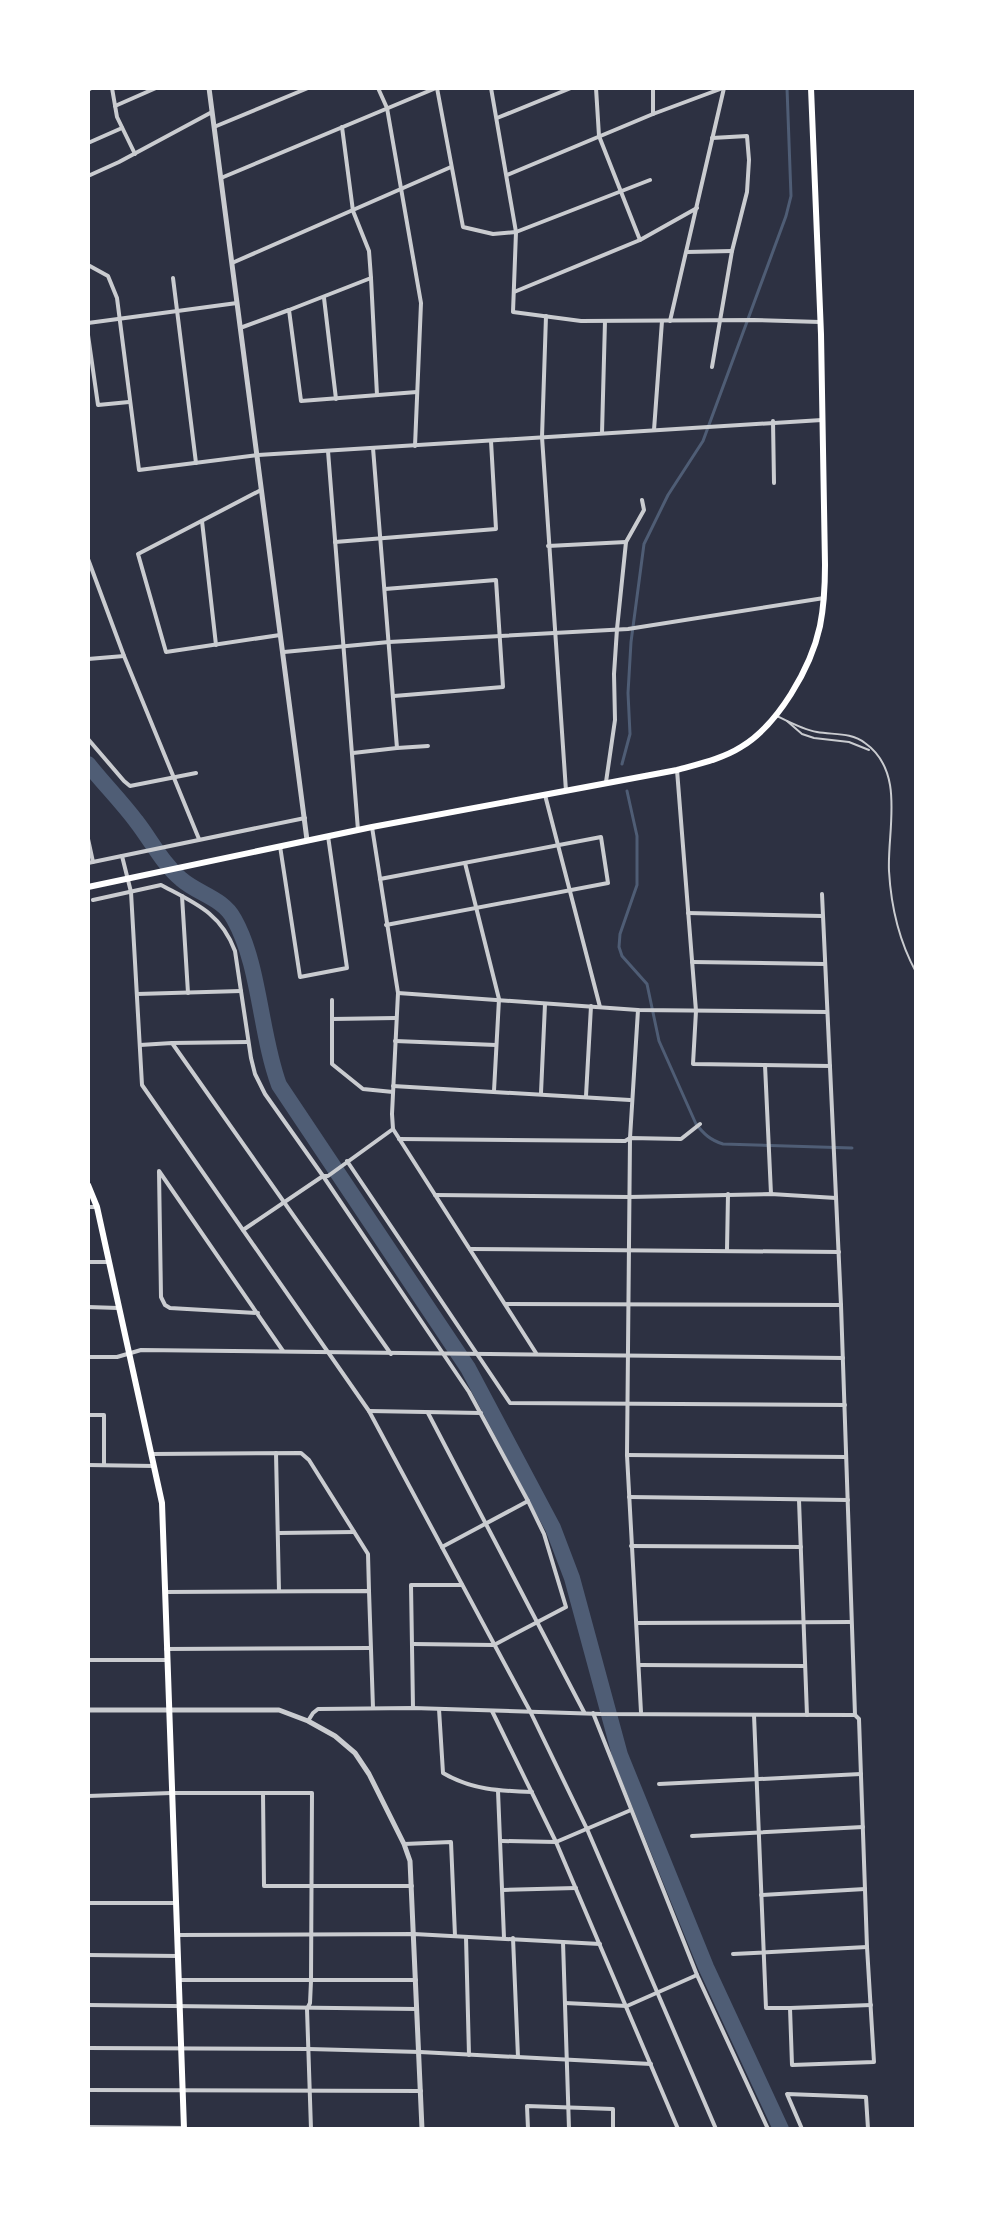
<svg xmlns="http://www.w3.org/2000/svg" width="1004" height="2217" font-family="'Noto Sans',sans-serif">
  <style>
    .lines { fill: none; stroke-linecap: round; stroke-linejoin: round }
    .stream { stroke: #4f5d75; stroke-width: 3 }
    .river { stroke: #4f5d75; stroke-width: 16 }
    .service { stroke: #caccd0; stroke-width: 2 }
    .minor { stroke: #caccd0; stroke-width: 4 }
    .tertiary { stroke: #caccd0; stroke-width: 5 }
    .primary { stroke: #fff; stroke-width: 6 }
  </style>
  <rect width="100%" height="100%" fill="#2d3142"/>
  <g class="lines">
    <g class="stream">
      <path d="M622,764L630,734L628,693L631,642L644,544L668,495L703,441L786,216L791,196L787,88"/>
      <path d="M627,791L637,836V885L620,934L619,947L622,956L647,984L659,1041L696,1124C704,1134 710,1140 723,1144L852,1148"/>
    </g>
    <path class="river" d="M88,764C103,783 121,801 136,821C151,840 162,863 181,879C198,894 223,898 234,919C260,965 260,1034 279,1085L468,1368L553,1528L572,1578L620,1755L706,1967L781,2129"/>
    <g class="service">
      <path d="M777,716C789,722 804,730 817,732C833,735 851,732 865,743C906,772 887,830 889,871C891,906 899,941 916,972"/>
      <path d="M787,721L802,734L814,738L849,742L869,750"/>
    </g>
    <g class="minor">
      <path d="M112,88L117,117L135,154"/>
      <path d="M378,88L387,108L421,303L415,446"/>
      <path d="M437,88L463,227L493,234L516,232L650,180"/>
      <path d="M491,88L516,232L513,312L581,321L754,320L820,322"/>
      <path d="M596,88L599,136L640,240"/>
      <path d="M653,88V114"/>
      <path d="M88,90L91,88"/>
      <path d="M115,106L156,88"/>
      <path d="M497,118L571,88"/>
      <path d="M214,127L308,88"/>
      <path d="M88,143L122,128"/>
      <path d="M507,175L653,114L723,88"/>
      <path d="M88,176L119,162L212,112"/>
      <path d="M221,178L436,88"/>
      <path d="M687,252L732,251"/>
      <path d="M232,263L451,167"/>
      <path d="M88,265L108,276L117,298L139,470L258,455L822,420"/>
      <path d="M173,278L196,463"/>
      <path d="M371,278L377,395"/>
      <path d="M514,292L640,240L697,208"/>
      <path d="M324,298L336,399"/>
      <path d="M289,310L371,278L369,251L353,211L342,127"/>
      <path d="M546,316L542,437L566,791"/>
      <path d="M670,321L724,88"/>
      <path d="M88,323L237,303"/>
      <path d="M240,328L289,310L301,401L417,392"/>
      <path d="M88,335L98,405L129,402"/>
      <path d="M712,367L732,251L747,192L749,160L747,136L712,138"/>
      <path d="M773,421L774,483"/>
      <path d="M654,430L662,321"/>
      <path d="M602,433L605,321"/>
      <path d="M328,451L358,830"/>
      <path d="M261,490L138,554L166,652L280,635"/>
      <path d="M202,521L216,645"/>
      <path d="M335,542L496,529L491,441"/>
      <path d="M548,546L626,542"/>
      <path d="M88,559L124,656L199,839"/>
      <path d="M385,589L496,580L503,687L394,696"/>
      <path d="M284,652L389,642L628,629L824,598"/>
      <path d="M88,659L124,656"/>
      <path d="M88,739L124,781L130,786L196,773"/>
      <path d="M397,748L428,746"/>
      <path d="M353,753L397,748L373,448"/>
      <path d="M677,770L696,1011L693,1064L830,1066"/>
      <path d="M606,782L615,720L614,674L617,629L626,542L644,510L642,500"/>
      <path d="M545,795L600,1007"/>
      <path d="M372,827L398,993L392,1114L393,1129L536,1353"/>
      <path d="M88,839L93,862"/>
      <path d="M280,846L300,977L347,968L328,836"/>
      <path d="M122,856L131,892L142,1085L369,1411L530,1711L587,1829L716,2129"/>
      <path d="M88,863L305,818"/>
      <path d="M465,863L499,999L494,1091"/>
      <path d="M380,879L601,837L608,883L386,925"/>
      <path d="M182,896L188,993"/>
      <path d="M93,900L161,885C195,903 221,913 235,951L251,1058L255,1074L265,1094L323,1176L469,1392L528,1501L544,1534L566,1607L494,1645L413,1644"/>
      <path d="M688,913L822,916"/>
      <path d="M692,962L825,964"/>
      <path d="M398,993L638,1010L827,1012"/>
      <path d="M137,994L241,991"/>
      <path d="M332,1000V1064L363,1089L393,1092"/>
      <path d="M638,1010L630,1138L627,1455L641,1712"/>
      <path d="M332,1019L396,1018"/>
      <path d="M395,1041L496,1045"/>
      <path d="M172,1043L248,1042"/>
      <path d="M140,1045L172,1043L391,1354"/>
      <path d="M765,1065L771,1194"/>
      <path d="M393,1086L630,1100"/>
      <path d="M541,1093L545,1004"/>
      <path d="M586,1096L591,1006"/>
      <path d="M399,1139L625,1141L630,1138L681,1139L700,1124"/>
      <path d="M347,1161L510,1403L845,1405"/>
      <path d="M435,1195L629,1197L771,1194L836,1198"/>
      <path d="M88,1207H97"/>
      <path d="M243,1230L323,1176H328L393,1129"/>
      <path d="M470,1249L839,1252"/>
      <path d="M727,1250L728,1194"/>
      <path d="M88,1262H109"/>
      <path d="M506,1304L841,1305"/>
      <path d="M88,1307L118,1308"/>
      <path d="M258,1313L170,1308L165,1305L161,1297L159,1171L283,1351"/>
      <path d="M88,1357H117L141,1350L843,1358"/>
      <path d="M369,1411L481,1413"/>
      <path d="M428,1413L584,1712"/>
      <path d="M88,1415H104V1464"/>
      <path d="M276,1453L279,1591"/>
      <path d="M152,1454L301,1453L309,1460L368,1554L369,1591"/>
      <path d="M627,1455L846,1457"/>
      <path d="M88,1465L154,1466"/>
      <path d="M629,1497L848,1500"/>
      <path d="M799,1500L807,1715"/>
      <path d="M279,1533L354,1532"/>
      <path d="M631,1546L801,1547"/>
      <path d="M442,1547L528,1501"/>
      <path d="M165,1592L369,1591L373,1708"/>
      <path d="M637,1623L851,1622"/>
      <path d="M166,1649L370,1648"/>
      <path d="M88,1660H167"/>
      <path d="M640,1665L805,1666"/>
      <path d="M413,1708L411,1585H462"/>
      <path d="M439,1709L443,1773C472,1790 500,1791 532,1792"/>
      <path d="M492,1711L556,1842L678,2129"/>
      <path d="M593,1713L697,1975L768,2129"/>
      <path d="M754,1715L766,2008H790L792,2065L874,2062L867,1947L859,1719L855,1715"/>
      <path d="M308,1721L313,1713L318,1709L413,1708L601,1714L855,1715L841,1305L822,894"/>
      <path d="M659,1784L861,1774"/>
      <path d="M498,1791L504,1938"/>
      <path d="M263,1793L264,1886H412"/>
      <path d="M88,1796L171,1793H312L311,1981L310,2003L307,2009L311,2129"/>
      <path d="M692,1836L863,1827"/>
      <path d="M502,1841L556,1842L631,1810"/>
      <path d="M404,1844L451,1842L455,1936"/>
      <path d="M503,1890L576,1888"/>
      <path d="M761,1895L865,1889"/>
      <path d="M88,1903H176"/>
      <path d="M177,1935L414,1934L600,1944"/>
      <path d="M466,1937L469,2055"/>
      <path d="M513,1938L518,2057"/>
      <path d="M563,1942L569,2129"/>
      <path d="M733,1954L867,1947"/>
      <path d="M88,1955L178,1956"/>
      <path d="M178,1980H416"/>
      <path d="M565,2003L627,2006L697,1975"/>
      <path d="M88,2005L417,2009"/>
      <path d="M790,2008L871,2005"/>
      <path d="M88,2048L309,2049L420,2052L651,2064"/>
      <path d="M88,2090L421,2091"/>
      <path d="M88,2127L184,2128"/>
      <path d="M528,2129L527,2106L613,2109V2129"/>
      <path d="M802,2129L787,2094L866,2097L868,2129"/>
    </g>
    <g class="tertiary">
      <path d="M209,88L307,840"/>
      <path d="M88,1710H279L308,1721L335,1736L355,1753L369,1774L404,1844L410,1861L422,2129"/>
    </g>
    <g class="primary">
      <path d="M88,887L372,827L677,770C698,764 722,759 741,747C778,725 811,668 820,626C824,606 825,586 825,565L821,334L811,88"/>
      <path d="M88,1185L97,1207L162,1503L184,2129"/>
    </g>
  </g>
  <rect width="1004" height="2217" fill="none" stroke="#ffffff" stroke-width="180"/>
</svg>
